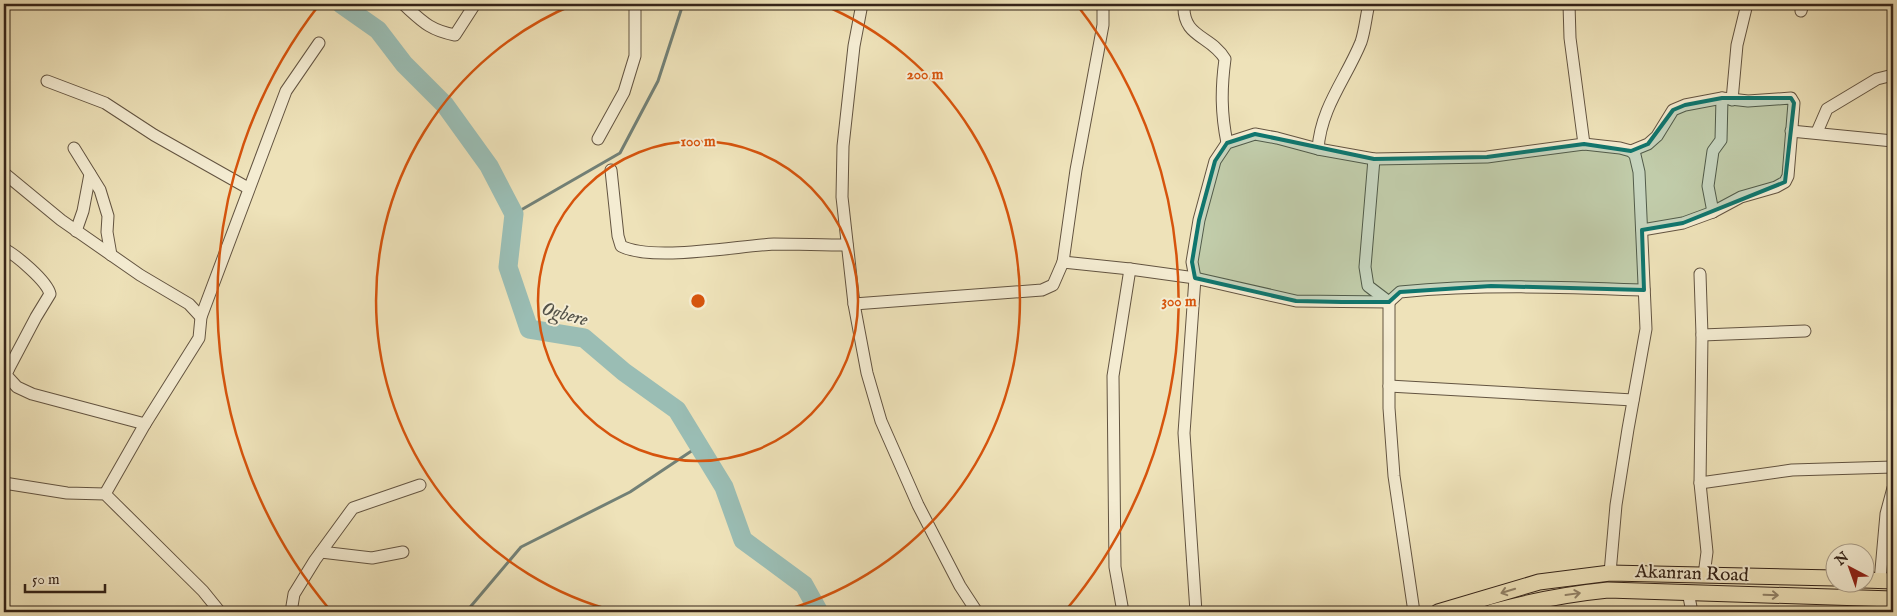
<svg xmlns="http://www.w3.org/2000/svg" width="1897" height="616" font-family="'IM FELL English',serif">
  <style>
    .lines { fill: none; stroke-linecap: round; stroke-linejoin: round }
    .stream { stroke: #728076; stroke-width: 3 }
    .river { stroke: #9abdb4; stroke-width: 19 }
    .minor-casing { stroke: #635441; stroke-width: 13 }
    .major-casing { stroke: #352419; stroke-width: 17 }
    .minor { stroke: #f4ecd2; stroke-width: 11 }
    .major { stroke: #eee2b9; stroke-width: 15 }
    .oneway { stroke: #928369 }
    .marked { fill: #0f766e; fill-opacity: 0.2; stroke: #0f766e; stroke-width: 4; stroke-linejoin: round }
    .ring { fill: none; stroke: #d6540d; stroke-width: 2.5 }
    .labels { text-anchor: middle; stroke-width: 4; stroke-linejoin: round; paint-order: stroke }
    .street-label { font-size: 19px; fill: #352419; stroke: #f4ecd2 }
    .water-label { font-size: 20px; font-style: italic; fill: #535248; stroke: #f4ecd2 }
    .centre { fill: #d6540d; stroke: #f4ecd2; stroke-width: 2.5 }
    .ring-label { font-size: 15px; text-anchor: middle; font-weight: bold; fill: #d6540d; stroke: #f4ecd2; stroke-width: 4; stroke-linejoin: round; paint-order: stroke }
  </style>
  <rect width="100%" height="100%" fill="#eee2b9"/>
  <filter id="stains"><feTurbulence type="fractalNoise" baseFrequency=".004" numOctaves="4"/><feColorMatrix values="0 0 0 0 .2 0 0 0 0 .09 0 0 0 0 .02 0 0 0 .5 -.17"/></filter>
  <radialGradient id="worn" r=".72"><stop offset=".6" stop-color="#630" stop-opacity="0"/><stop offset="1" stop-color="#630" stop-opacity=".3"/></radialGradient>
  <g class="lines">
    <g class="stream">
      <path d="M514,214L620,153L658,81L683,4"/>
      <path d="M466,612L521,547L630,492L699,446"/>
    </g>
    <path class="river" d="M341,4L378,30L404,64L445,105L489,166L514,214L508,267L529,329L584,338L624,372L677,410L724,487L743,540L804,585L819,612"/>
    <defs>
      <g id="minor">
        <path d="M403,4C422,21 429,30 455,35L475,4"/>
        <path d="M862,4L854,46L843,146L842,197L854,304L867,373L881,421L918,505L960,586L977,612"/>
        <path d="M1184,4C1182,38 1211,35 1225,59C1221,89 1221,113 1227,143"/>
        <path d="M1569,4L1570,38L1584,144"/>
        <path d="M1801,11L1803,4"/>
        <path d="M47,81L105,103L154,135L248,188"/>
        <path d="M1732,100L1737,45L1747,4"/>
        <path d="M1791,131L1893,141"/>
        <path d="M1817,132L1827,109L1877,79L1893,75"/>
        <path d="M598,139L624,92L635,56V4"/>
        <path d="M74,148L100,190L108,216L107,232L111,255"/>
        <path d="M1318,149C1321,107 1346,79 1361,42C1365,30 1366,16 1369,4"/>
        <path d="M1631,151L1648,144L1657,136L1673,110L1685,105L1722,98L1748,101L1791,98L1794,103L1788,176L1785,182L1776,187L1741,197L1713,212L1683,223L1642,230"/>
        <path d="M1374,159L1365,267L1368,286L1389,302V408L1394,476L1414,612"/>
        <path d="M611,170L618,236L621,246C652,262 736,246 774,244C798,244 823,245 847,245"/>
        <path d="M4,173L61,220L140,275L189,304L201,317"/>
        <path d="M1713,212L1708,186L1713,151L1721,140L1722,98"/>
        <path d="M76,231L83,211L90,174"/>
        <path d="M4,249C16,255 47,281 50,294L36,317L8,370"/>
        <path d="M1063,262L1076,170L1103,25V4"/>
        <path d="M1700,274L1702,335L1700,483L1707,552L1704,575"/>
        <path d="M854,304L1042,290L1053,285L1063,262L1130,269L1195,278L1296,301L1389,302L1400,292C1482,284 1562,287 1644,290"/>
        <path d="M1702,335L1805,331"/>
        <path d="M4,368L8,370L6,375L17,387L32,394L145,424"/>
        <path d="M1389,386L1633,400"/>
        <path d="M4,483L67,493L105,494L203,591L220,612"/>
        <path d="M1700,483L1792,470L1893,467"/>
        <path d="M105,494L145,424L199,338L201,317L286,91L319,43"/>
        <path d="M321,552L372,558L403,552"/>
        <path d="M1880,581L1886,514L1893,488"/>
        <path d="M1688,592L1692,612"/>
        <path d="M291,612L294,594L315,560L353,508L420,485"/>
        <path d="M1123,612L1115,567L1113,376L1130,269"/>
        <path d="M1196,612L1184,433L1195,278L1192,262L1199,220L1215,161L1227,143L1255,134L1277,138L1318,149L1374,159L1487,157L1584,144L1620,148L1631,151L1635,155L1639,172L1646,329L1628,429L1616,505L1610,573"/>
      </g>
      <g id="major">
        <path d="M1864,580L1893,581"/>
        <path d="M1438,612L1539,582L1610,573L1834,578"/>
        <path d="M1492,612C1531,601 1568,594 1608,590L1893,599"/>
      </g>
    </defs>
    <use href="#minor" class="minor-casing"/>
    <use href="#major" class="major-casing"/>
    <use href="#minor" class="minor"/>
    <use href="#major" class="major"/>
  </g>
  <defs><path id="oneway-shaft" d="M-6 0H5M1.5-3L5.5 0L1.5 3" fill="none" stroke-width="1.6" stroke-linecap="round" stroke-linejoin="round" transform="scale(1.25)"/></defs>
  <g class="oneway">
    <use href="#oneway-shaft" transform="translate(1508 591) rotate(163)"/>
    <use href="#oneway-shaft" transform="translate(1573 594) rotate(-8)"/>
    <use href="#oneway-shaft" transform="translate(1771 595) rotate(2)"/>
  </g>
  <path class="marked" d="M1722,98H1791L1794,103L1785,182L1683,223L1642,230L1644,290L1491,286L1400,292L1389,302H1342L1296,301L1195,278L1192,262L1199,220L1215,161L1227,143L1255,134L1374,159L1487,157L1584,144L1631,151L1648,144L1673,110L1685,105Z"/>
  <g class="ring">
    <circle cx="698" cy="301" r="160"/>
    <path d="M618 612A321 321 0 0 1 575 4M821 4A321 321 0 0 1 778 612"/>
    <path d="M330 610A481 481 0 0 1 319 5M1077 5A481 481 0 0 1 1066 610"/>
  </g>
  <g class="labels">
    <g class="street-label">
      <text transform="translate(1692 572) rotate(2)" y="7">Akanran Road</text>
    </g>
    <g class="water-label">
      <text transform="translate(565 313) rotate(15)" y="7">Ogbere</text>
    </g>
  </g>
  <circle cx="698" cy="301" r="8" class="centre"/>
  <g class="ring-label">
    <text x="925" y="79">200 m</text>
    <text x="698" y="146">100 m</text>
    <text x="1179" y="306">300 m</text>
  </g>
  <rect width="1897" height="616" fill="none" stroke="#eee2b9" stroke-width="20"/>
  <rect x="5" y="5" width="1887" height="606" fill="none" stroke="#352419" stroke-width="2.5"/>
  <rect x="10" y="10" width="1877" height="596" fill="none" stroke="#352419"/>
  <g transform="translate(1850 568) rotate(319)"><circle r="24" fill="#f4ecd2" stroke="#a89c88"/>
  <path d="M0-4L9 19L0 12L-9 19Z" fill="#8f2418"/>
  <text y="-8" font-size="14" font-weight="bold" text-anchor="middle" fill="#352419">N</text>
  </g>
  <path d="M25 584v8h80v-8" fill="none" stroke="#352419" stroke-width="2.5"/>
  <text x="32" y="584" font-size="15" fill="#352419" stroke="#f4ecd2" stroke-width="4" paint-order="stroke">50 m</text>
  <rect width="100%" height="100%" filter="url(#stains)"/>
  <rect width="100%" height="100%" fill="url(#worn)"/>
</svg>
